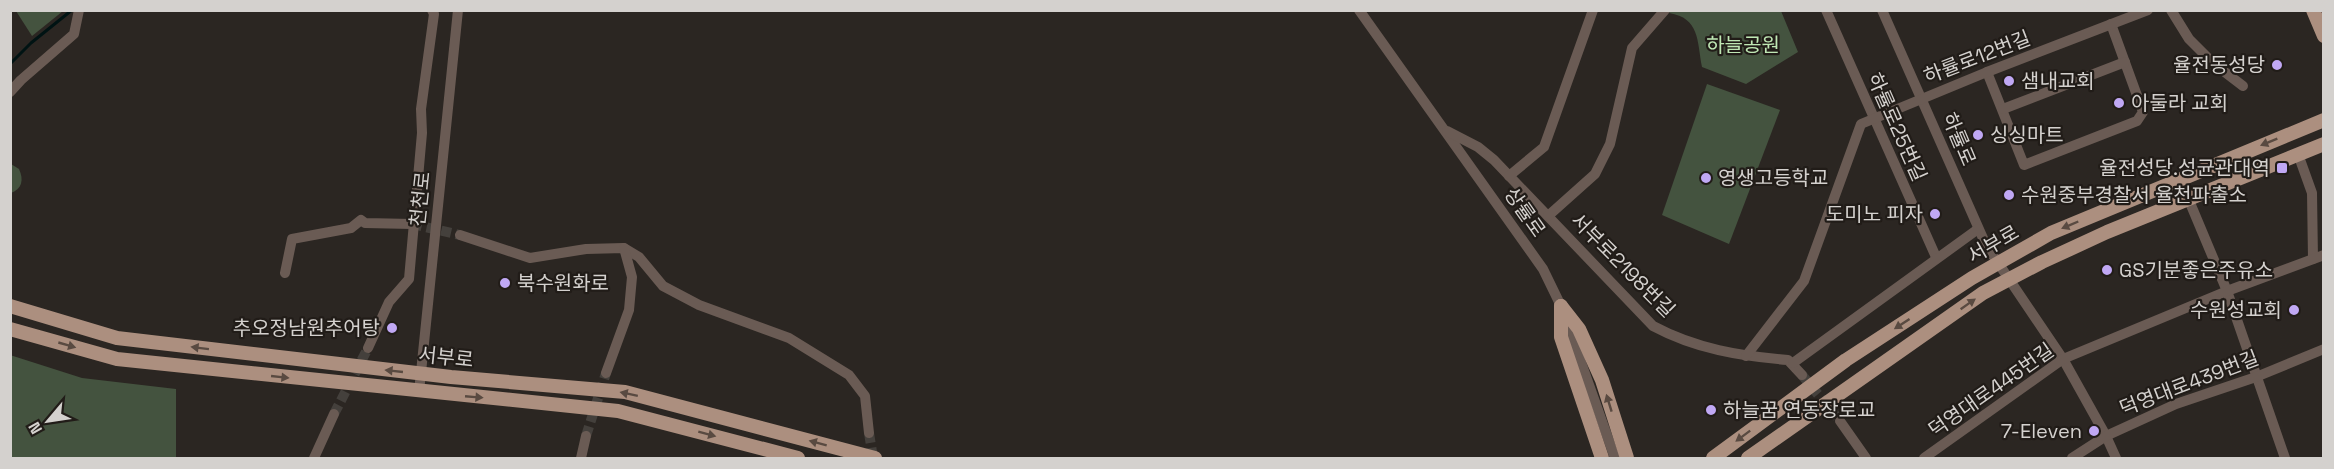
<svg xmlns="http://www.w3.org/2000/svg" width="2334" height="469" font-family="'Space Grotesk','Noto Sans KR',sans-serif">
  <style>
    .green { fill: #44533f }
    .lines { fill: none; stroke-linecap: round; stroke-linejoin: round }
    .stream { stroke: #001313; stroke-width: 3 }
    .minor-tunnel { stroke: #44403c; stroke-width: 10; stroke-dasharray: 10 5; stroke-linecap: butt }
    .minor { stroke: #6a5b54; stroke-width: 10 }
    .major { stroke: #ac8f7f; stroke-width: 14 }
    .oneway { fill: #594a41 }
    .poi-dot { fill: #c0a8f4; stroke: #211c18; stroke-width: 2 }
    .labels { text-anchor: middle; stroke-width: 4.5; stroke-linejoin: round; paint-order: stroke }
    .park-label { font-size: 20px; fill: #bfe7b4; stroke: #211c18 }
    .street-label { font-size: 20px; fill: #d4d1ce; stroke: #211c18 }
    .poi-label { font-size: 20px; fill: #d4d1ce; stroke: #211c18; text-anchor: start }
  </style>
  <rect width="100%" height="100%" fill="#2b2622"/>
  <g class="green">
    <path d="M1671,10L1781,11L1798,52L1746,84L1702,67C1697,41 1700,18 1669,13Z"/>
    <path d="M16,11H63L32,36Z"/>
    <path d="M1707,84L1780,110L1729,244L1662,215Z"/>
    <path d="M11,164L19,169C24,180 22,189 11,193Z"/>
    <path d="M10,355L82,378L176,389V458H11Z"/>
  </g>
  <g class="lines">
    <path class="stream" d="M10,64L31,43L72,10"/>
    <g class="minor-tunnel">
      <path d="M412,224L460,235"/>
      <path d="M1802,375L1840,421"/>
      <path d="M334,414L368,348"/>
      <path d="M869,433L873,458"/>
      <path d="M586,436L606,373"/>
    </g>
    <g class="minor">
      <path d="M1359,10L1543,269L1561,306L1615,458"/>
      <path d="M1826,10L1936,257"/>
      <path d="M1882,10L1986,245L2063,359L2106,436L2116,458"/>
      <path d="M2171,10L2189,39L2213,63L2243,86"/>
      <path d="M1987,72L2024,165L2137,121L2143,112L2111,24"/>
      <path d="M10,92L21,80L74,34L79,10"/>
      <path d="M2003,109L2125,62"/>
      <path d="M1447,131L1478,147L1494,160L1653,326C1696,349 1740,356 1788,360L1802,375"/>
      <path d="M2298,154L2312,193L2313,259"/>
      <path d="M1509,176L1544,147L1593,10"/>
      <path d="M2188,198L2227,291L2285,458"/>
      <path d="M1548,216L1595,174L1610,144L1632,48L1665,10"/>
      <path d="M460,235L530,258L586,249L624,248L639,257L663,286L699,305L789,338L849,375L865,396L869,433"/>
      <path d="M285,273L292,239L351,228L361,220L365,223L412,224"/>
      <path d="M368,348L389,302L409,279L422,133L421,109L434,14L432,10"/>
      <path d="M1746,356L1804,281L1861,124L1987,72L2148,10"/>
      <path d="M1793,363L1978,229"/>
      <path d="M606,373L629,310L632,277L624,248"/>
      <path d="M419,392L458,10"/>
      <path d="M1840,421L1866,458"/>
      <path d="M314,458L334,414"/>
      <path d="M581,458L586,436"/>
      <path d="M1924,458L2063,359L2227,291L2324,255"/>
      <path d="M2072,458L2106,436L2176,404L2256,377L2324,349"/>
    </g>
    <g class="major">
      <path d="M2313,10L2324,36"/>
      <path d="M10,306L117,338L451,377L625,392L875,458"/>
      <path d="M1561,306L1579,329L1602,380L1627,458"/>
      <path d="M1561,306V337L1602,458"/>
      <path d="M10,329L117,359L618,411L798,458"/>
      <path d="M1713,458L1846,360L1972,278L2051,233L2324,120"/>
      <path d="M1748,458L1983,293L2042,262L2107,232L2324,144"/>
    </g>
  </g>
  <defs><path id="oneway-solid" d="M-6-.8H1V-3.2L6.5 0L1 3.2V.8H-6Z" transform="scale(1.5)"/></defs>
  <g class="oneway">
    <use href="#oneway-solid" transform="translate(2269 142) rotate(158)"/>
    <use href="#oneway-solid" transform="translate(2070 225) rotate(157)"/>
    <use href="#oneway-solid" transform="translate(1968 304) rotate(-35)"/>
    <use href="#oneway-solid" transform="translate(1902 324) rotate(147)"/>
    <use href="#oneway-solid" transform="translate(67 345) rotate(16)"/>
    <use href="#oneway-solid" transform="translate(200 348) rotate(-173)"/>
    <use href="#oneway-solid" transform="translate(394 371) rotate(-174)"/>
    <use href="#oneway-solid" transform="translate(280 377) rotate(6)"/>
    <use href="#oneway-solid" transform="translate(629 394) rotate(-168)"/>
    <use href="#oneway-solid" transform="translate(474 397) rotate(5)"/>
    <use href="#oneway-solid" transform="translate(1609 403) rotate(-107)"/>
    <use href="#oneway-solid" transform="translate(707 434) rotate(15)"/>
    <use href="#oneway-solid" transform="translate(1743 436) rotate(143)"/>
    <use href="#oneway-solid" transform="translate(818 443) rotate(-165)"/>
  </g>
  <g class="poi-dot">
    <circle cx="2277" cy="65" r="6"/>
    <circle cx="2009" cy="81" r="6"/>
    <circle cx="2119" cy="103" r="6"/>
    <circle cx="1978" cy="135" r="6"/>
    <rect x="2276" y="162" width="12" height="12" rx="3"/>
    <circle cx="1706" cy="178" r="6"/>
    <circle cx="2009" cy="195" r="6"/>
    <circle cx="1935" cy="214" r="6"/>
    <circle cx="2107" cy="270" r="6"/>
    <circle cx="505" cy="283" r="6"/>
    <circle cx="2294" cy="310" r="6"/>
    <circle cx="392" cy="328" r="6"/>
    <circle cx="1711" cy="410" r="6"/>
    <circle cx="2094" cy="431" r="6"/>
  </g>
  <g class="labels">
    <g class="park-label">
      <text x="1743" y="52">하늘공원</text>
    </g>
    <g class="street-label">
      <text transform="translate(1977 57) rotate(-21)" y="7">하률로12번길</text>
      <text transform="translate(1897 127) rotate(66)" y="7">하률로25번길</text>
      <text transform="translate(1959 139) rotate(67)" y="7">하률로</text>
      <text transform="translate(420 199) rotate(-84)" y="7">천천로</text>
      <text transform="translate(1525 212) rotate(55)" y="7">상률로</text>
      <text transform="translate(1993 244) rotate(-30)" y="7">서부로</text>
      <text transform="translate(1623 265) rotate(45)" y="7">서부로2198번길</text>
      <text transform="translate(446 357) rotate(6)" y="7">서부로</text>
      <text transform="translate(2189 383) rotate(-21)" y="7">덕영대로439번길</text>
      <text transform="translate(1991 390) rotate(-35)" y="7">덕영대로445번길</text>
    </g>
    <g class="poi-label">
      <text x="2265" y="72" text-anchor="end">율전동성당</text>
      <text x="2021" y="88">샘내교회</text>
      <text x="2131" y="110">아둘라 교회</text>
      <text x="1990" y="142">싱싱마트</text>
      <text x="2270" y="175" text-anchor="end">율전성당.성균관대역</text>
      <text x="1718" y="185">영생고등학교</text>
      <text x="2021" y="202">수원중부경찰서 율천파출소</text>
      <text x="1923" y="221" text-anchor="end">도미노 피자</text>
      <text x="2119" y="277">GS기분좋은주유소</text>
      <text x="517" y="290">북수원화로</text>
      <text x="2282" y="317" text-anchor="end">수원성교회</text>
      <text x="380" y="335" text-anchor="end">추오정남원추어탕</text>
      <text x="1723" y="417">하늘꿈 연동장로교</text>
      <text x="2082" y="438" text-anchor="end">7-Eleven</text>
    </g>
  </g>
  <rect width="2334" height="469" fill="none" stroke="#d4d1ce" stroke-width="24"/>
  <g transform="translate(48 421) rotate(241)" stroke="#211c18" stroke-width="4.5" paint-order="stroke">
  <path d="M0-4.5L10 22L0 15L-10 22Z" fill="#d4d1ce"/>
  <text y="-9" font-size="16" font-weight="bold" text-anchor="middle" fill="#d4d1ce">N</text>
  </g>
</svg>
